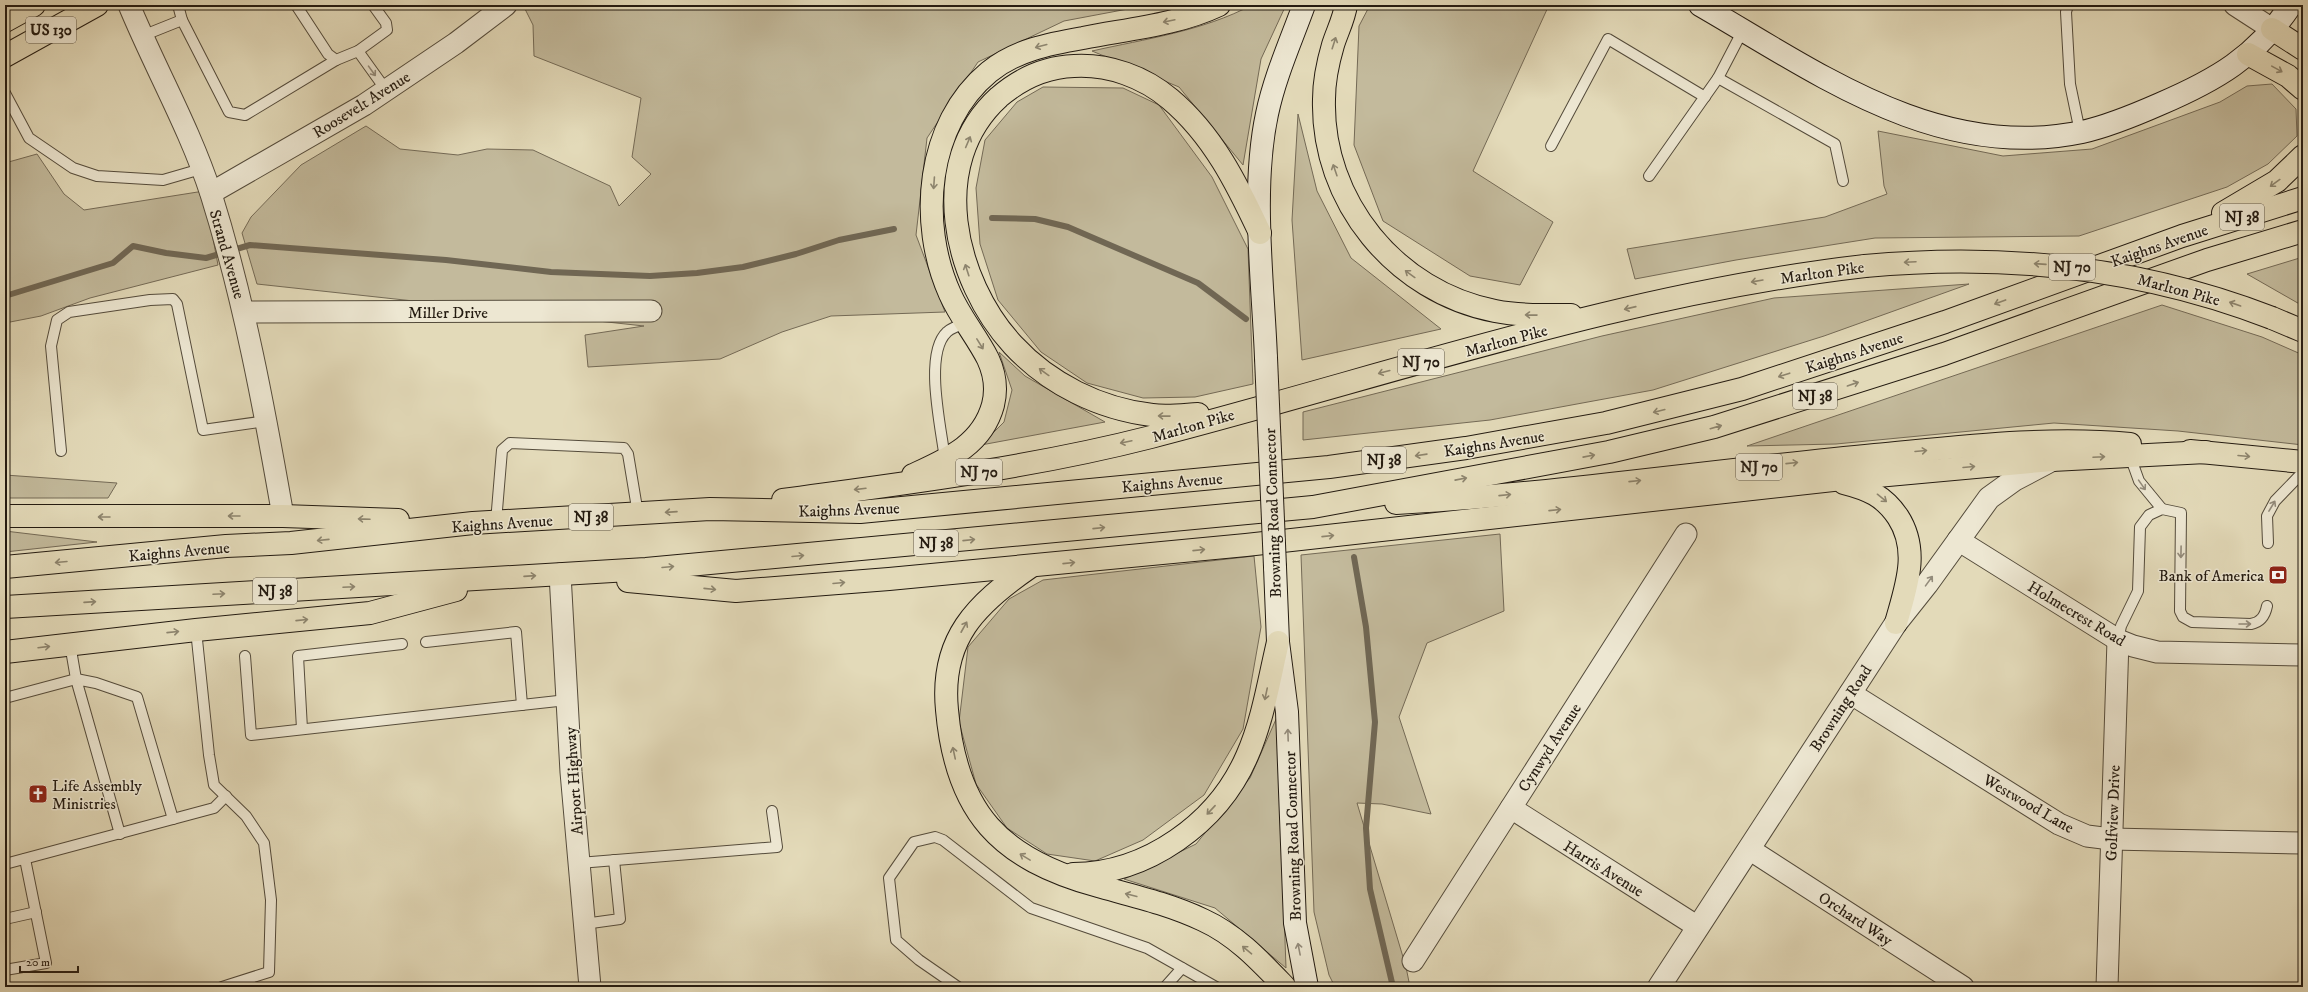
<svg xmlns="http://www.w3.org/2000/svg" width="2308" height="992" font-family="'IM FELL DW Pica',serif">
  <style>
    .green { fill: #c3ba9c; stroke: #746a56 }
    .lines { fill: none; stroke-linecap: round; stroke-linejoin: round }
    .stream { stroke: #706754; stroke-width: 6 }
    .service-casing { stroke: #544b3b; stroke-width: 12 }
    .minor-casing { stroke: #544b3b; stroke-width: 23 }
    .tertiary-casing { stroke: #544b3b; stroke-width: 24 }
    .secondary-casing { stroke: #241b11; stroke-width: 24 }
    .trunk-casing { stroke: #241b11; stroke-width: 24 }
    .service { stroke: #ede7d2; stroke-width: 10 }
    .minor { stroke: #ede7d2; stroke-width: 21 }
    .tertiary { stroke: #ede7d2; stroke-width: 22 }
    .secondary { stroke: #ede7d2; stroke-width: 22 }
    .trunk { stroke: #e3dab9; stroke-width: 22 }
    .secondary-bridge-casing { stroke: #241b11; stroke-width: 24; stroke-linecap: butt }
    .trunk-bridge-casing { stroke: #241b11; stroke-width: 24; stroke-linecap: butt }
    .secondary-bridge { stroke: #ede7d2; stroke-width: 22 }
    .trunk-bridge { stroke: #e3dab9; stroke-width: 22 }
    .oneway { stroke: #8d846d }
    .oneway2 { stroke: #938b7b }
    .labels { text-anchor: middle; stroke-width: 3; stroke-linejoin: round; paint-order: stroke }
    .shield { fill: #ede7d2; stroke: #60584b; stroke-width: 1 }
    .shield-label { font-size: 15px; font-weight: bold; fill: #241b11 }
    .street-label { font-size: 16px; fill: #241b11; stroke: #ede7d2 }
    .poi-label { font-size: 16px; fill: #241b11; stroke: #ede7d2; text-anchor: end }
  </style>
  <rect width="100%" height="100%" fill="#e3dab9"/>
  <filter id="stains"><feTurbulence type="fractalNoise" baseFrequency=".005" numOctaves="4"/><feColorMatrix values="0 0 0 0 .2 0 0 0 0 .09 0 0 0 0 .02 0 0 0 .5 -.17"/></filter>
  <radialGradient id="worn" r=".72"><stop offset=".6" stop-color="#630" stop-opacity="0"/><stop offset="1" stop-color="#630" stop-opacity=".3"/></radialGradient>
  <g class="green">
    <path d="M526,5H1149L1064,21L978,62L927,138L916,235L945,312L831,316L782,332L720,359L588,367L585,335L644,326L257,284L242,233L251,217L301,165L366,126L400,149L458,155L487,149L533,150L610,186L619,206L651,174L632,157L641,98L534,56L533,25L524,7Z"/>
    <path d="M1252,5H1286L1261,59L1243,165L1179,87L1092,51C1145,39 1203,31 1252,5Z"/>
    <path d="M1370,5H1549L1473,171L1553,222L1520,285L1470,276L1383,221L1354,145L1359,26Z"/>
    <path d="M2272,84L2296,109L2297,136L2268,164L2227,187L2079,236L1875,238L1736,260L1635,279L1627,249L1825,217L1887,194L1884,186L1878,131L2003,156L2092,149L2220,102L2247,86Z"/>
    <path d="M1043,87L1123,88L1159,105L1212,177L1248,249L1253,384L1195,397L1143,398L1087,383L1041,352L998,300L980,244L976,188L985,140L1017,102Z"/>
    <path d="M1298,114L1317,191L1351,258L1441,329L1302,360L1292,220Z"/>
    <path d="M37,154L64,194L84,210L204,191L218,265L90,298L41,316L5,323V163Z"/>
    <path d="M2303,257V306L2247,274Z"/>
    <path d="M1969,284L1824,336L1653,390L1490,420L1303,440V412L1602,336L1774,298Z"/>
    <path d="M2162,305L2262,337L2303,355V445L2178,431L2054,423L1836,444L1747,446Z"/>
    <path d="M999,352L1025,376L1105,422L981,445L1004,422L1012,390Z"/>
    <path d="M5,475L117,483L108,498H5Z"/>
    <path d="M5,531L97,542L5,552Z"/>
    <path d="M1500,534L1504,611L1427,643L1399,717L1431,814L1382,804L1357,803L1406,967L1410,987H1335L1329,975L1314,912L1301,555Z"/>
    <path d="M1254,556L1261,627L1243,729L1204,795L1143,840L1095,861L1047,854L1007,828L976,784L959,722L968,647L1009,599L1043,580Z"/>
    <path d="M1277,717L1286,968L1215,908L1124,879L1196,844L1250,778Z"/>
  </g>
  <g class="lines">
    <g class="stream">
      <path d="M992,218L1035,219L1068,227L1198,283L1246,319"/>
      <path d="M5,296L113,263L133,246L166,253L206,258L250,245L446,260L551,272L650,276L697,273L743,267L796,254L839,240L894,229"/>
      <path d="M1354,557L1366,627L1375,722L1366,828L1370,889L1393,987"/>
    </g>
    <defs>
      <g id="service">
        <path d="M178,5L182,20"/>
        <path d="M296,5L328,54L336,60L358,51L387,30L386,23L373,5"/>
        <path d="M2068,5L2066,12L2070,84L2080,132"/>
        <path d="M142,36L182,20L229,112L245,115L336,60"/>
        <path d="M358,51L386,90"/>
        <path d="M1718,78L1835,144L1843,181"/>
        <path d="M5,93L29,138L73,168L97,176L163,180L201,169"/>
        <path d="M1551,146L1608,39L1705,97"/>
        <path d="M1649,176L1718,78L1743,30"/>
        <path d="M61,451L51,346L57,320L69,312L150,300L173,299L177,304L203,430L266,421"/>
        <path d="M2130,456L2139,481L2162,509"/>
        <path d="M945,460C942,431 923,354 947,332C951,328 960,325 966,323"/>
        <path d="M496,522L502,450L510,443L624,448L628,454L638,514"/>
        <path d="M2268,543L2267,516L2275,501L2303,472"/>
        <path d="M196,630L209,755L214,785L246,816L264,843L271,900L269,972L222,987"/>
        <path d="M2118,640L2121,626L2138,591L2140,527L2149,515L2162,509L2181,513L2180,611L2183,617L2192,622L2251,624C2261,622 2265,616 2267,606"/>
        <path d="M426,642L516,632L522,705"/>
        <path d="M245,656L251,735L567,700"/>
        <path d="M5,698L76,679L70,644"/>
        <path d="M302,729L298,656L402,644"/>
        <path d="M120,834L76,679L96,683L137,697L173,819"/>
        <path d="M579,863L777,847L772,811"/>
        <path d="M5,864L214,808L226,796"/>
        <path d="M5,919L36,912"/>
        <path d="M584,924L620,919L614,860"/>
        <path d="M5,970L46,963L25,859"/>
        <path d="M958,987L919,960L896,940L889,878L914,842L935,837L943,840L1031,908L1147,948L1216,987"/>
        <path d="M1165,987L1182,968"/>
      </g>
      <g id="minor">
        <path d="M129,5C155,68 190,129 211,194C244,299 264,407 283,516"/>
        <path d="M2235,5L2272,29"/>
        <path d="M211,193L364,105L456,43L506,5"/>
        <path d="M244,312L651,311"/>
        <path d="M1958,540L2118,640L2133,646L2157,652L2303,655"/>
        <path d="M560,574L571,772L590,987"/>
        <path d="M1850,693L2059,824L2087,836L2111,839L2303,843"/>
        <path d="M1511,808L1698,927"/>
        <path d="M1749,849L1963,987"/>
        <path d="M1413,961L1686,534"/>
        <path d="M2107,987L2118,640"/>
      </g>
      <path id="tertiary" d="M1659,987L1896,623L1927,584L1989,498L2014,480L2052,460"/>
      <g id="secondary">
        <path d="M1700,5C1818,73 1938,162 2082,132C2109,126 2135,115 2160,104C2216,80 2256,57 2291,5"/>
        <path d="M1266,358C1263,282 1251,189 1267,114C1275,76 1291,41 1304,5"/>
        <path d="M1275,567L1278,642L1287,712L1295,923L1307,987"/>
      </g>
      <g id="trunk">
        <path d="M1346,5C1344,19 1337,32 1333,45C1328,62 1324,81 1324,99C1321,201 1396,292 1495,311C1520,316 1546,315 1571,315"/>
        <path d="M5,21L34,5"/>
        <path d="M2272,29L2303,49"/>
        <path d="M2248,54L2288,76L2303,89"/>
        <path d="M5,56L97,5"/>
        <path d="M2223,213L2277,181L2303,156"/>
        <path d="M2272,318L2303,331"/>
        <path d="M1198,414C1182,415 1167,417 1152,415C1100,409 1049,384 1013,345C954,281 926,163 999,97C1020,79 1046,67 1074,66C1109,64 1144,77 1170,99C1213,135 1237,184 1260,233"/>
        <path d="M2190,451L2303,462"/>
        <path d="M913,475C948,459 982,445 993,405C997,389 995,374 988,359C977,337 960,317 950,294C918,223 926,124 989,72C1016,50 1049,44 1083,38C1128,29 1177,25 1219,5"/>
        <path d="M1844,483C1868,489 1884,496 1898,517C1920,551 1906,587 1896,623"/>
        <path d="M783,500C906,483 1030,468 1151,437C1387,376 1621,294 1865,266"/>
        <path d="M1396,503C1556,494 1716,470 1875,455C1960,447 2046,436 2130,444"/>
        <path d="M5,516H283L398,520"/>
        <path d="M5,567L226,546L291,543L473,523L710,509L860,512L1329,467L1466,448L1606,423L1742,389L1945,322L2182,236L2303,198"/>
        <path d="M1030,567C976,604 940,639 947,710C956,813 1000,859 1098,886C1134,896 1169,904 1203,920C1236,935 1260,961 1285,987"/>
        <path d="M628,581L736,591L889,579L1246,545L1833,480L2052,460L2206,452"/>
        <path d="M5,607L646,569L1313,507L1609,452L1714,427L1944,354L2207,260L2303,231"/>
        <path d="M5,652L196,630L370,613L456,590"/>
        <path d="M1073,874C1147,874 1218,823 1247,756C1263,720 1269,680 1278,642"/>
      </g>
    </defs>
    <use href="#service" class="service-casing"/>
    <use href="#minor" class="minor-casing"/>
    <use href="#tertiary" class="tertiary-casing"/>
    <use href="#secondary" class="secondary-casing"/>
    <use href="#trunk" class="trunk-casing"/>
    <use href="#service" class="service"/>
    <use href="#minor" class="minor"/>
    <use href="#tertiary" class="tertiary"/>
    <use href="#secondary" class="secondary"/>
    <use href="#trunk" class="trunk"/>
    <defs>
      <path id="secondary-bridge" d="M1266,358L1275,567"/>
      <path id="trunk-bridge" d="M1865,266C2004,253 2141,267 2272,318"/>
    </defs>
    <use href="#secondary-bridge" class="secondary-bridge-casing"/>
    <use href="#trunk-bridge" class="trunk-bridge-casing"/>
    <use href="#secondary-bridge" class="secondary-bridge"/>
    <use href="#trunk-bridge" class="trunk-bridge"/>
  </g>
  <defs><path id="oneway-shaft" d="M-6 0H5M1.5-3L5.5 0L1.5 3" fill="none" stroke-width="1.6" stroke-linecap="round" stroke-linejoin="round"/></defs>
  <g class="oneway">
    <use href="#oneway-shaft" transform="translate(1169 21) rotate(168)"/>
    <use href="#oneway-shaft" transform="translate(1334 43) rotate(-72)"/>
    <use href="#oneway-shaft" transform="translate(1041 46) rotate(165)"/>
    <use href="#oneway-shaft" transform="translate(2277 69) rotate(29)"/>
    <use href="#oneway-shaft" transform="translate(968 142) rotate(-67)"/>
    <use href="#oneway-shaft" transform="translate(1335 170) rotate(-109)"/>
    <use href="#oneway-shaft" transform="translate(934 183) rotate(94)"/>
    <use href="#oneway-shaft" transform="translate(2275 183) rotate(144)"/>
    <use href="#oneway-shaft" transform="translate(1910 262) rotate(177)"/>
    <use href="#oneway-shaft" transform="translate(2040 264) rotate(-176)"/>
    <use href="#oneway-shaft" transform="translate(967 270) rotate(-108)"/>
    <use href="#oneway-shaft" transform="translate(1410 274) rotate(-144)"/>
    <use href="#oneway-shaft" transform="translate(1757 281) rotate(170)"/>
    <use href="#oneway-shaft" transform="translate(2000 302) rotate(160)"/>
    <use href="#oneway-shaft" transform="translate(2235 304) rotate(-161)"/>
    <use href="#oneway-shaft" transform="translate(1630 308) rotate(167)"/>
    <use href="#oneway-shaft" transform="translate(1531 315) rotate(-179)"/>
    <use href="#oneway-shaft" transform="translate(980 344) rotate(58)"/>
    <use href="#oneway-shaft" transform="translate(1044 372) rotate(-144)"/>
    <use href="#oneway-shaft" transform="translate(1384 372) rotate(165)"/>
    <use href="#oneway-shaft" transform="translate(1784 375) rotate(162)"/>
    <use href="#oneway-shaft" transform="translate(1853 384) rotate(-19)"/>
    <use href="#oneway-shaft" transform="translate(1659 411) rotate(166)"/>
    <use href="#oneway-shaft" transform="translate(1164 416) rotate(-179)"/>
    <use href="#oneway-shaft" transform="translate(1716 427) rotate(-16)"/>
    <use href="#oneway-shaft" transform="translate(1126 442) rotate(168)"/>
    <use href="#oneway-shaft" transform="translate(1921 451) rotate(-5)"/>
    <use href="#oneway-shaft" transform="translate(1421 455) rotate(172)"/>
    <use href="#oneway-shaft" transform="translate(1589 456) rotate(-11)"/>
    <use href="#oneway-shaft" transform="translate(2244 456) rotate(5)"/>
    <use href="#oneway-shaft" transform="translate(2099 457) rotate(-3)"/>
    <use href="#oneway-shaft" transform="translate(1792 463) rotate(-6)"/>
    <use href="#oneway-shaft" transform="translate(1969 467) rotate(-5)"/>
    <use href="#oneway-shaft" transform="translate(1461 479) rotate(-11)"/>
    <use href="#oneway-shaft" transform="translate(1635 481) rotate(-6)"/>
    <use href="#oneway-shaft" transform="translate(860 489) rotate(173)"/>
    <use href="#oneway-shaft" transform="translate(1505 495) rotate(-6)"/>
    <use href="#oneway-shaft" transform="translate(1882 498) rotate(39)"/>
    <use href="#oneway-shaft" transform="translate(1555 510) rotate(-6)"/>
    <use href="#oneway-shaft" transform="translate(671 512) rotate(176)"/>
    <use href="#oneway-shaft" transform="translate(234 516) rotate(180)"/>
    <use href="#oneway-shaft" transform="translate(104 517) rotate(180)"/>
    <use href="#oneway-shaft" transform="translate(364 519) rotate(-178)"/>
    <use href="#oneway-shaft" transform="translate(1099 528) rotate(-6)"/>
    <use href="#oneway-shaft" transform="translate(1328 536) rotate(-6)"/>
    <use href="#oneway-shaft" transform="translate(323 540) rotate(174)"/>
    <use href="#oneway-shaft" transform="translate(969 540) rotate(-6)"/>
    <use href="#oneway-shaft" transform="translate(1199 550) rotate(-6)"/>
    <use href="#oneway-shaft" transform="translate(798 556) rotate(-5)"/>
    <use href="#oneway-shaft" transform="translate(61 562) rotate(175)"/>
    <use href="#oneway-shaft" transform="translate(1069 563) rotate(-6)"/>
    <use href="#oneway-shaft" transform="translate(668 567) rotate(-5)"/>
    <use href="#oneway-shaft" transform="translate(530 576) rotate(-4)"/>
    <use href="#oneway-shaft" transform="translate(839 583) rotate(-5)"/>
    <use href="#oneway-shaft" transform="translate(349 587) rotate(-3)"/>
    <use href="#oneway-shaft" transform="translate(710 589) rotate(6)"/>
    <use href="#oneway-shaft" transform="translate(219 594) rotate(-3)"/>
    <use href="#oneway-shaft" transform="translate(90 602) rotate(-4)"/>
    <use href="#oneway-shaft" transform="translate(302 620) rotate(-6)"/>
    <use href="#oneway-shaft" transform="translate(964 627) rotate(-61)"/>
    <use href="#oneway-shaft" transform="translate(173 632) rotate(-6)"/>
    <use href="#oneway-shaft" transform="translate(44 647) rotate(-7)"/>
    <use href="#oneway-shaft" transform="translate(1266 694) rotate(102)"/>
    <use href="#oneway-shaft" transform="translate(954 753) rotate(-102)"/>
    <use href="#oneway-shaft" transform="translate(1211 810) rotate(133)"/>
    <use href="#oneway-shaft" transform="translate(1025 857) rotate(-149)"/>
    <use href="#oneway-shaft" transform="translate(1131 895) rotate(-166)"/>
    <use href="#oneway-shaft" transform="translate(1247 950) rotate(-140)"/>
  </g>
  <g class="oneway2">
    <use href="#oneway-shaft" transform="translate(372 71) rotate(54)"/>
    <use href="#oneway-shaft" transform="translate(2142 485) rotate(55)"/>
    <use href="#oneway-shaft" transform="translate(2272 506) rotate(-59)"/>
    <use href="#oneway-shaft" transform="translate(2181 552) rotate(91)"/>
    <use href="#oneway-shaft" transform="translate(1929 581) rotate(-54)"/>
    <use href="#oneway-shaft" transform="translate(2245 624)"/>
    <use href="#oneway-shaft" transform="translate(1288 735) rotate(-92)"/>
    <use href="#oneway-shaft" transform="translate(1299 949) rotate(-101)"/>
  </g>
  <defs>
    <symbol id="bank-square" viewBox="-11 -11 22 22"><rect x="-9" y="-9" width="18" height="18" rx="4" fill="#8f2418" stroke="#ede7d2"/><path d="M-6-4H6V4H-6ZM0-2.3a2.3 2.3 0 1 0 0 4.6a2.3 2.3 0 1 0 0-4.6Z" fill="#fff"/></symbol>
    <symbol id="church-square" viewBox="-11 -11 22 22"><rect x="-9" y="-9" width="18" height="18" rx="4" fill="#8f2418" stroke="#ede7d2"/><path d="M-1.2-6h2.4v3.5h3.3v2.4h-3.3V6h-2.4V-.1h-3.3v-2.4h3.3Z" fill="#fff"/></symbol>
  </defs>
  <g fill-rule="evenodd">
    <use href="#bank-square" x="2267" y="564" width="22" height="22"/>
    <use href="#church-square" x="27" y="783" width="22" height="22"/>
  </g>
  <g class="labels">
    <g class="shield">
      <rect x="26" y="17" width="50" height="26" rx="3"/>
      <rect x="2220" y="204" width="44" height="26" rx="3"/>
      <rect x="2049" y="254" width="46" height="26" rx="3"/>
      <rect x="1398" y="349" width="46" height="26" rx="3"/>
      <rect x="1793" y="383" width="44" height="26" rx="3"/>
      <rect x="1362" y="447" width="44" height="26" rx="3"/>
      <rect x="1736" y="454" width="46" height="26" rx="3"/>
      <rect x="956" y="459" width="46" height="26" rx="3"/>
      <rect x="569" y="504" width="44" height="26" rx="3"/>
      <rect x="914" y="530" width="44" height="26" rx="3"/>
      <rect x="253" y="578" width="44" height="26" rx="3"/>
    </g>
    <g class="shield-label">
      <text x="51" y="35">US 130</text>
      <text x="2242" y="222">NJ 38</text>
      <text x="2072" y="272">NJ 70</text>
      <text x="1421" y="367">NJ 70</text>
      <text x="1815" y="401">NJ 38</text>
      <text x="1384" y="465">NJ 38</text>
      <text x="1759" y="472">NJ 70</text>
      <text x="979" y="477">NJ 70</text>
      <text x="591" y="522">NJ 38</text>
      <text x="936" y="548">NJ 38</text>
      <text x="275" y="596">NJ 38</text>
    </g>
    <g class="street-label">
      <text transform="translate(361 104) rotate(-32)" y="6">Roosevelt Avenue</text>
      <text transform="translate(2159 245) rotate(-19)" y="6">Kaighns Avenue</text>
      <text transform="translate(228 254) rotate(74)" y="6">Strand Avenue</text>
      <text transform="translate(1822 272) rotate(-8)" y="6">Marlton Pike</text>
      <text transform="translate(2179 289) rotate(15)" y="6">Marlton Pike</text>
      <text x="448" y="318">Miller Drive</text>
      <text transform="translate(1506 340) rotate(-15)" y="6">Marlton Pike</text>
      <text transform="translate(1854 352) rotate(-18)" y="6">Kaighns Avenue</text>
      <text transform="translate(1193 425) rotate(-16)" y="6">Marlton Pike</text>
      <text transform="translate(1494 443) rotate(-9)" y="6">Kaighns Avenue</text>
      <text transform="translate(1172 482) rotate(-5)" y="6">Kaighns Avenue</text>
      <text transform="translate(849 509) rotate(-2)" y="6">Kaighns Avenue</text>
      <text transform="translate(1272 513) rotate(-92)" y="6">Browning Road Connector</text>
      <text transform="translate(502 523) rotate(-4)" y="6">Kaighns Avenue</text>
      <text transform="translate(179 551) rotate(-5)" y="6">Kaighns Avenue</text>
      <text transform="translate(2077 613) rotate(31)" y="6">Holmecrest Road</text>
      <text transform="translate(1840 708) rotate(-57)" y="6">Browning Road</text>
      <text transform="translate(1549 747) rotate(-57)" y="6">Cynwyd Avenue</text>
      <text transform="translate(573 781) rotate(-94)" y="6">Airport Highway</text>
      <text transform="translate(2029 803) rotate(30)" y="6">Westwood Lane</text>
      <text transform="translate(2112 813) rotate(-88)" y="6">Golfview Drive</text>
      <text transform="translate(1292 836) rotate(-92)" y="6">Browning Road Connector</text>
      <text transform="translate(1604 868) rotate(32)" y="6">Harris Avenue</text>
      <text transform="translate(1856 918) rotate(33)" y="6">Orchard Way</text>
    </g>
    <g class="poi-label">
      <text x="2264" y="581">Bank of America</text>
      <text x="52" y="791" text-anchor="start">Life Assembly<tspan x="52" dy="18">Ministries</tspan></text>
    </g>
  </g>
  <rect width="2308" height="992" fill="none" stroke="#e3dab9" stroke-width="20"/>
  <rect x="6" y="6" width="2296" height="980" fill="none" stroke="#241b11" stroke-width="2"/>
  <rect x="10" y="10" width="2288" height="972" fill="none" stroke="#241b11"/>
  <path d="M20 966v6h58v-6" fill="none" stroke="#241b11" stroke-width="2"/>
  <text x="26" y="966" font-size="12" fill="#241b11" stroke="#ede7d2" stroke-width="3" paint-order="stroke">20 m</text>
  <rect width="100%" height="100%" filter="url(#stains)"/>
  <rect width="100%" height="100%" fill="url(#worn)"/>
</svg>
